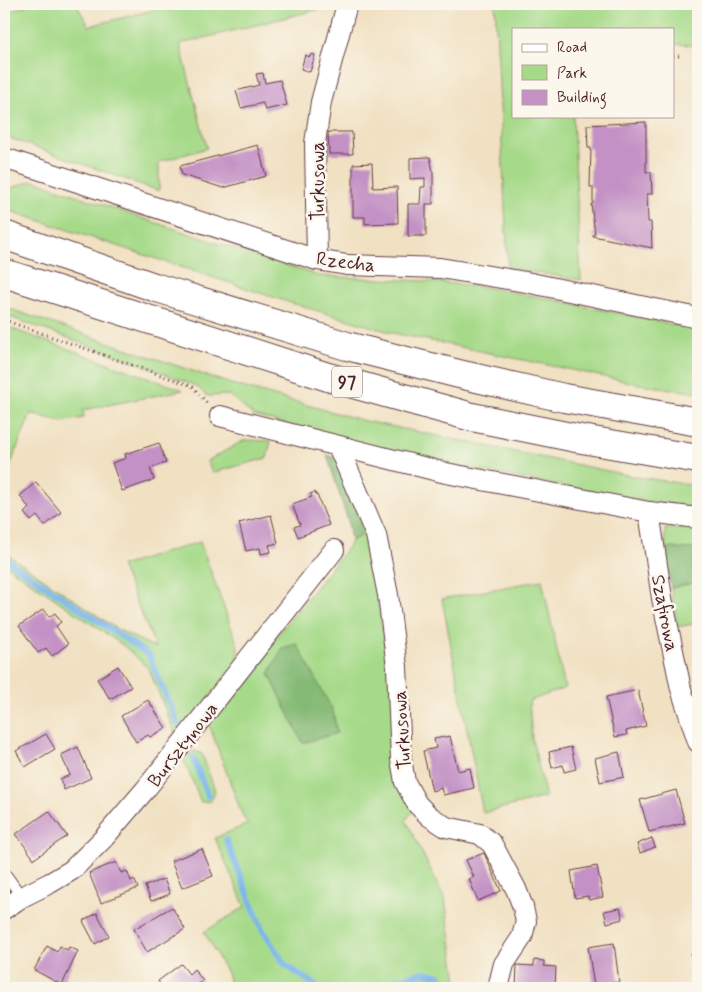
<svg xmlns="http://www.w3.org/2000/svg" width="702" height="992" font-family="Mynerve,sans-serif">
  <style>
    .green { fill: #a6da89; stroke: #787c5a }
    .forest { fill: #84ba75; stroke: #676c50 }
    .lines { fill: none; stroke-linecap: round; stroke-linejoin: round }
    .stream { stroke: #7cb5ec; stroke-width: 6 }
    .building { fill: #c391c5 }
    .lane-casing { stroke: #633c42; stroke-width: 12 }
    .street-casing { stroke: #633c42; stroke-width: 22 }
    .primary-casing { stroke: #633c42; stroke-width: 30 }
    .path { stroke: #633c42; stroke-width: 3; stroke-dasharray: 1 4; stroke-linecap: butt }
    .lane { stroke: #fff; stroke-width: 10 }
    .street { stroke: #fff; stroke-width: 20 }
    .primary { stroke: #fff; stroke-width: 28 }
    .labels { text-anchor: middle; stroke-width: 5; stroke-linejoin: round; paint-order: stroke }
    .shield { fill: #fbf7ec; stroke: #7f6065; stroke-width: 1 }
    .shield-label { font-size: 18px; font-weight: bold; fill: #4a1f2b }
    .street-label { font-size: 19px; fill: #4a1f2b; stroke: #fbf7ec }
  </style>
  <rect width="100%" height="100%" fill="#fbf7ec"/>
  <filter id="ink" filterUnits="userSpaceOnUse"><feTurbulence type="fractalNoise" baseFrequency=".02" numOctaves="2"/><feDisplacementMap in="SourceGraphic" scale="10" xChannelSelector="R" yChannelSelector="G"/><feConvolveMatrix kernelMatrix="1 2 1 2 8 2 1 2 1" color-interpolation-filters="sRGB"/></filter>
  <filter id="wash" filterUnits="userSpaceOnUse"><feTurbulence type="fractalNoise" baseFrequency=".0096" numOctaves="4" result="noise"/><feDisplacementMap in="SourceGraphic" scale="20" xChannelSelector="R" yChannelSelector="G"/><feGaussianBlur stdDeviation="1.12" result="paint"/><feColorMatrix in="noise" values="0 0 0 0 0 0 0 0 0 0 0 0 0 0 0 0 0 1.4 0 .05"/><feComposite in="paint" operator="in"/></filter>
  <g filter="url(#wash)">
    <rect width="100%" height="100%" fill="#f1e1c3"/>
    <g class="green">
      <path d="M29,4H76L89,26L178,4H329L328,7L180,44L207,148L159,162V191L4,136V14Z"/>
      <path d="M495,4H692L695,45L673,44V29H513V116H573L581,280L508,268Z"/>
      <path d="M30,181H36L138,217L319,276L424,281L477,286L545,298L698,330V393L639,384L393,333L288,302L4,209V187L9,189Z"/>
      <path d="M4,307L231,384L365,421L632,476L698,486V509L643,501L417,459L254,416L229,395L207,396L196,386L138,363L4,315Z"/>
      <path d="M4,326L183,390L83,410L84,418L61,422L31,413L4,481Z"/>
      <path d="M245,440L271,441L267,458L212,473L207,461Z"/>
      <path d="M685,527L698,529V549L665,548V529Z"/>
      <path d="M367,532L412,812L406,820L445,899L458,988H454L441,979L418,978L385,988H231L227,973L204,932L245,907L215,838L248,824L243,817L208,722L348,547L351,541Z"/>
      <path d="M200,542L238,646V663L176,736L149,669L124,646L4,564V552L117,629L156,648L121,566Z"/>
      <path d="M542,580L565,688L529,701L532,739L546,797L483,813L442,599Z"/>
      <path d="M698,582V623L677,627L671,588Z"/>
      <path d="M194,751L202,754L215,791L211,801L201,802L183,758Z"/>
    </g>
    <g class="forest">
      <path d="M327,455L339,459L367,532L351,541L348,521Z"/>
      <path d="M665,548L698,549V582L671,588Z"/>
      <path d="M297,644L333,711L337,733L303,743L269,674L282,648Z"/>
    </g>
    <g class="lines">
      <g class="stream">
        <path d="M4,558L149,655L178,724"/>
        <path d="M193,758L208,796"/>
        <path d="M226,840L262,929L285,965L320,988"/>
        <path d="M367,988L424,972L439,976L452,988"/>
      </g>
    </g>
    <g id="blocks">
      <g class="building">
        <path d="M311,54L315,55L310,72L301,69L305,55L310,57Z"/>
        <path d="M263,73L265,83L280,80L287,105L265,110L263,103L241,108L236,91L259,85L256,74Z"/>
        <path d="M646,122V172H651L652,194H647L648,222H651L652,248L593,236V234H595L591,204H593V187H590L591,148H588L587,125Z"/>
        <path d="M328,132H352L353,154H329Z"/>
        <path d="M258,145L266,176L223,188L182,175L180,166Z"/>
        <path d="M430,157L433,172V204H426V236H408V204H420L421,187H425V178L410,179V158Z"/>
        <path d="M372,163L373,188L397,187L398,223L365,224V217H353V164Z"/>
        <path d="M159,443L166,463L150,468L154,480L122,491L112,463L126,458L125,454Z"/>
        <path d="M36,482L61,512L45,526L37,516L31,521L24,513L29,508L20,496Z"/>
        <path d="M315,492L316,495H317L329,525L298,537L294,527L300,525L292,504L312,497L310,494Z"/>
        <path d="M271,515L278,543L269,545L271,552L261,554L260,548L246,551L239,523Z"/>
        <path d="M44,609L49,617L55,613L61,622L56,626L68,644L52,656L46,648L38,653L19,626Z"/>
        <path d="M118,666L131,687L110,699L97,679Z"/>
        <path d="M638,690L646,726L626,731L627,735L615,737L606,697Z"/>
        <path d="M148,700L166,728L150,737L148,735L136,742L121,716Z"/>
        <path d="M46,734L55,749L25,767L16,751Z"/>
        <path d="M450,736L458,771L470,768L474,788L443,795L441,788L432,791L423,751L436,748L434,739Z"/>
        <path d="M78,747L91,778L64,790L60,779L70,775L61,755Z"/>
        <path d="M571,747L576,769L564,772L563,765L552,768L549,752Z"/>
        <path d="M619,752L624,777L600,782L595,758Z"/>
        <path d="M676,790L685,823L649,832L640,800Z"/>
        <path d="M49,811L67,836L34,859L16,834Z"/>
        <path d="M652,838L655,847L640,853L637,844Z"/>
        <path d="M202,849L213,876L182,888L171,861Z"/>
        <path d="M484,853L501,891L478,901L469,879L474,877L466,860Z"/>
        <path d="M116,862L121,873L127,871L131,881L134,879L138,888L101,903L89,873Z"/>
        <path d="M597,866L603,897L589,900L588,896L575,898L571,871Z"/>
        <path d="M164,879L170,894L151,901L145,886Z"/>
        <path d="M172,907L185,929L147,952L134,929Z"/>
        <path d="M620,908L623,919L607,923L604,911Z"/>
        <path d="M97,913L109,936L95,944L83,921Z"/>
        <path d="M614,943L619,982L594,986L588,947Z"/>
        <path d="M47,946L57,952L60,946L67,950L69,947L78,951L62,985L34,970Z"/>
        <path d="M698,952V977L691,954Z"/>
        <path d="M534,960L544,961V966L556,967L555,988H516L517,965L534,966Z"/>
        <path d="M181,964L189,974L194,969L203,981L192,988H163L158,981Z"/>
      </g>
    </g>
  </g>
  <g filter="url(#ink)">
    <use href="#blocks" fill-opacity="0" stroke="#633c42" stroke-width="1"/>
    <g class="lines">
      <defs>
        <path id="lane" d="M4,872L22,897"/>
        <g id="street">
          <path d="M4,158L317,260L347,265L440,268L526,282L698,318"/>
          <path d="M317,260L315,143L321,102L347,4"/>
          <path d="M220,416L446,473L649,512L698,518"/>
          <path d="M338,446L376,535L388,595L397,667L401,759L405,782L417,804L429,816L446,827L480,834L492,844L516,889L523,907L526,921L522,937L504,964L498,988"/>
          <path d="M649,512L662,598L681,689L698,742"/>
          <path d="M4,909L22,897L50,883L72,870L103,839L145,790L334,550"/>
        </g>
        <g id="primary">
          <path d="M4,235L154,287L347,346L459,374L564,398L698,422"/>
          <path d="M4,273L328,377L472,417L576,438L698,459"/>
        </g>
      </defs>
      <use href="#lane" class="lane-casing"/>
      <use href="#street" class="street-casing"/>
      <use href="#primary" class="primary-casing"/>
      <g class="path">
        <path d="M673,56H680"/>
        <path d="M4,185L13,183"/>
        <path d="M4,320L192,386L207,403"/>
      </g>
      <use href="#lane" class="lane"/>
      <use href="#street" class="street"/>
      <use href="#primary" class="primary"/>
    </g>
  </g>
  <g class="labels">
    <rect class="shield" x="332" y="366.5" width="30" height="31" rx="4"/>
    <g class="shield-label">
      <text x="347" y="388">97</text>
    </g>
    <g class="street-label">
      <text transform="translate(317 181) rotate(-90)" y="7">Turkusowa</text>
      <text transform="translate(346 261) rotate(7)" y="7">Rzecha</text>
      <text transform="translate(666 613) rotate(79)" y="7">Szafirowa</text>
      <text transform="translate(401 730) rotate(-94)" y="7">Turkusowa</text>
      <text transform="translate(182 744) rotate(-52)" y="7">Bursztynowa</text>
    </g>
  </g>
  <rect width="702" height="992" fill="none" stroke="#fbf7ec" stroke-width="20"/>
  <rect x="512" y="28" width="162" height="90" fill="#fbf7ec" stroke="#b4a19f"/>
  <rect x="522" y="44" width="25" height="8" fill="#ffffff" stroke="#b4a19f"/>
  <text x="557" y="52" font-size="15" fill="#4a1f2b">Road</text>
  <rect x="522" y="65" width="25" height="15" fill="#a6da89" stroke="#b4a19f"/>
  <text x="557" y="78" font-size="15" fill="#4a1f2b">Park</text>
  <rect x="522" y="90" width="25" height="15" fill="#c391c5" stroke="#b4a19f"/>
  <text x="557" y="102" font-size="15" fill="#4a1f2b">Building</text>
</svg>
